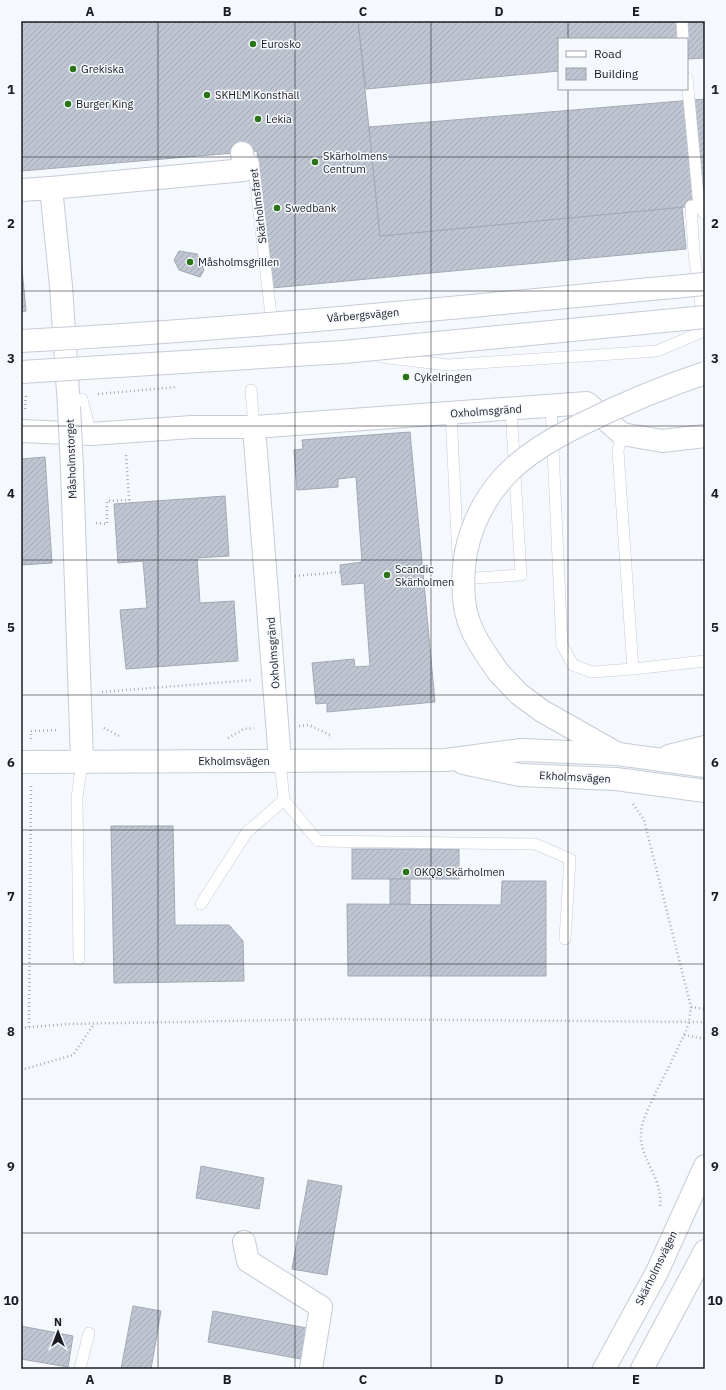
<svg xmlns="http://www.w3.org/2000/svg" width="726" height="1390" font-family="'IBM Plex Sans',sans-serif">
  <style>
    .building { fill: url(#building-hatch); stroke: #a2a9b4 }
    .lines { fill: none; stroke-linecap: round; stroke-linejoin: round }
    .lane-casing { stroke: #c5ccd8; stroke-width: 12 }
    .street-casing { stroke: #c5ccd8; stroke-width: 24 }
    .secondary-casing { stroke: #c5ccd8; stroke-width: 24 }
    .highway-casing { stroke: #c5ccd8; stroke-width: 24 }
    .path { stroke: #abaeb3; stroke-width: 2.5; stroke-dasharray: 1 3; stroke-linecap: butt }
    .lane { stroke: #fff; stroke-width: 11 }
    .street { stroke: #fff; stroke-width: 22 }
    .secondary { stroke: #fff; stroke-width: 22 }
    .highway { stroke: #fff; stroke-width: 22 }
    .street-bridge-casing { stroke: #c5ccd8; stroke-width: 24; stroke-linecap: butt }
    .secondary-bridge-casing { stroke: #c5ccd8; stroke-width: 24; stroke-linecap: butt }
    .highway-bridge-casing { stroke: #c5ccd8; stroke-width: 24; stroke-linecap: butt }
    .street-bridge { stroke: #fff; stroke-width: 22 }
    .secondary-bridge { stroke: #fff; stroke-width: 22 }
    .highway-bridge { stroke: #fff; stroke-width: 22 }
    .grid { fill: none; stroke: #1a1c21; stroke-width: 1; stroke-opacity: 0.55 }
    .poi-dot { fill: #2a7317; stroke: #f5f8fd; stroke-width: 1.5 }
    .labels { text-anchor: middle; stroke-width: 3; stroke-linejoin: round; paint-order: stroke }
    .poi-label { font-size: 11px; fill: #1a1c21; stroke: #f5f8fd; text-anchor: start }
    .street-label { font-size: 11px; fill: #1a1c21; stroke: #f5f8fd }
    .neatline { fill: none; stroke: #1a1c21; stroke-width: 1.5 }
    .grid-label { font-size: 13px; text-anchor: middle; font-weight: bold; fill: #1a1c21 }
  </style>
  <defs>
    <pattern id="building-hatch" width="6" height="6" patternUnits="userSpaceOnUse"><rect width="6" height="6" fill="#bfc6d2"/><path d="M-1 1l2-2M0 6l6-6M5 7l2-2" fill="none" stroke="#a4aab4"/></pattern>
  </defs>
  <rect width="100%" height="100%" fill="#f5f8fd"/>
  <g class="building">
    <path d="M21,21H358L380,236L682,207L686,249L272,288L257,151L21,171Z"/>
    <path d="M358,21H705V58L687,59V39H559V71L366,89Z"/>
    <path d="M705,99V205L380,236L369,127Z"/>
    <path d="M179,251L197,254L204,270L200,277L179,270L174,260Z"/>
    <path d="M21,259L26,311L21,312Z"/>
    <path d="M410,432L435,702L327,712V703L316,704L312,663L354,659L355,667L370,666L364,583L342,585L340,565L362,562L356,477L338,479V487L297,490L294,450L303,449L302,440Z"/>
    <path d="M45,457L52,563L21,565V459Z"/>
    <path d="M225,496L229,556L197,558L200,603L234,601L238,661L126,669L120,610L147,608L143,561L118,563L114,504Z"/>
    <path d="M111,826H173L175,925H229L243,941L244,981L114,983Z"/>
    <rect x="352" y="849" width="107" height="30"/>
    <rect x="390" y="879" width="20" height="25"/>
    <path d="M502,881H546V976H348L347,904L501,905Z"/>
    <path d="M201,1166L264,1178L259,1209L196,1198Z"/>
    <path d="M308,1180L342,1186L327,1275L292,1269Z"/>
    <path d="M133,1306L161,1311L151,1369H121Z"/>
    <path d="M213,1311L307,1328L301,1359L208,1342Z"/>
    <path d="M21,1326L73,1336L68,1367L21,1359Z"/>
  </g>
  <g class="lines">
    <defs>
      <g id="lane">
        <path d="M682,21L683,39"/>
        <path d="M687,78L699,206L705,214"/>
        <path d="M253,161L272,324"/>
        <path d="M691,206L694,253L703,320"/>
        <path d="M381,357L448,365L657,351L704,331"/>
        <path d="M251,390L254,427"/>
        <path d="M82,399L91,434"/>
        <path d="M551,406L562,645L573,665L592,672L633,669"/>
        <path d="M451,413L458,558"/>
        <path d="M622,434L618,451L633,669L705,661"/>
        <path d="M460,579L521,575L511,409"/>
        <path d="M280,761L284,800L318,841L535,844L570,859L565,939"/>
        <path d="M201,904L247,832L284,800"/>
        <path d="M79,959L77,798L82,761"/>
        <path d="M80,1369L89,1333"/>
      </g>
      <g id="street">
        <path d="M51,188L244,170L242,153"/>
        <path d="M21,190L51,188L61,286L69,407"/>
        <path d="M254,427L280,761"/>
        <path d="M21,431L91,434L192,427H254L587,403L622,434L662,441L705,436"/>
        <path d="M72,468L82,761"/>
        <path d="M244,1242L248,1261L321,1307L311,1369"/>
      </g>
      <g id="secondary">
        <path d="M669,756L705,747"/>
        <path d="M21,762L446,760L521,750L618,754L705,766"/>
        <path d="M463,763L520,775L616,779L705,791"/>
        <path d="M604,1369L657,1272L705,1166"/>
        <path d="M642,1369L705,1251"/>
      </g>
      <path id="highway" d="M499,673L519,694L542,711L618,754"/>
    </defs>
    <use href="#lane" class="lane-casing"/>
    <use href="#street" class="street-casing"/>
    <use href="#secondary" class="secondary-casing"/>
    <use href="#highway" class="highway-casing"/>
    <g class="path">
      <path d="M98,394L177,387"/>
      <path d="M25,409L26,394"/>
      <path d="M96,523L107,524V501L129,500L126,454"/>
      <path d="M295,576L340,572"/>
      <path d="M102,692L252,680"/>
      <path d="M299,726L309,725L330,735V738"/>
      <path d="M104,728L121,737"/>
      <path d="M228,738L244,729L254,728"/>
      <path d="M31,739V731L59,730"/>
      <path d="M633,804L644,820L691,1007C690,1011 690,1017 689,1022C686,1032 681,1041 677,1050C670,1065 662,1080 655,1094C650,1106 642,1119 641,1132C639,1161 664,1177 660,1208"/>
      <path d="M691,1007L705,1009"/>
      <path d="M29,1027L31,784"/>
      <path d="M21,1028L67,1024L335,1019L705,1022"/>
      <path d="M684,1035L705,1039"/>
      <path d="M21,1070L73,1055L94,1024"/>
    </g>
    <use href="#lane" class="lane"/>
    <use href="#street" class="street"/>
    <use href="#secondary" class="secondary"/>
    <use href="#highway" class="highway"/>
    <defs>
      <path id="street-bridge" d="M69,407L72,468"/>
      <g id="secondary-bridge">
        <path d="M21,341C249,329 477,305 705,284"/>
        <path d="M21,372L344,352"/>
      </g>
      <g id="highway-bridge">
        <path d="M344,352L705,317"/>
        <path d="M499,673C490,660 480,647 473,632C461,608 462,577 466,552C472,523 485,498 504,477C525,454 554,438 582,424C622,404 663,387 705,373"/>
      </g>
    </defs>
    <use href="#street-bridge" class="street-bridge-casing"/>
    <use href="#secondary-bridge" class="secondary-bridge-casing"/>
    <use href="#highway-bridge" class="highway-bridge-casing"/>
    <use href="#street-bridge" class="street-bridge"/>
    <use href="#secondary-bridge" class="secondary-bridge"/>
    <use href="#highway-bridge" class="highway-bridge"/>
  </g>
  <path class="grid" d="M158,21V1369M295,21V1369M431,21V1369M568,21V39M568,89V1369M21,157H705M21,291H705M21,426H705M21,560H705M21,695H705M21,830H705M21,964H705M21,1099H705M21,1233H705"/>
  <g class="poi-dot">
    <circle cx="253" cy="44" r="4"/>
    <circle cx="73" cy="69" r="4"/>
    <circle cx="207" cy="95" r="4"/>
    <circle cx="68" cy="104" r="4"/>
    <circle cx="258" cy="119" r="4"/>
    <circle cx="315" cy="162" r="4"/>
    <circle cx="277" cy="208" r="4"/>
    <circle cx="190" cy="262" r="4"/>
    <circle cx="406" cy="377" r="4"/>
    <circle cx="387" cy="575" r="4"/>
    <circle cx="406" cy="872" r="4"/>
  </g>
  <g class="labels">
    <g class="poi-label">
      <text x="261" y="48">Eurosko</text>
      <text x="81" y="73">Grekiska</text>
      <text x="215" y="99">SKHLM Konsthall</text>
      <text x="76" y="108">Burger King</text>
      <text x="266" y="123">Lekia</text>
      <text x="323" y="160">Skärholmens<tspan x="323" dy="13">Centrum</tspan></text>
      <text x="285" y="212">Swedbank</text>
      <text x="198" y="266">Måsholmsgrillen</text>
      <text x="414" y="381">Cykelringen</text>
      <text x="395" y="573">Scandic<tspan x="395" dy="13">Skärholmen</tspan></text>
      <text x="414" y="876">OKQ8 Skärholmen</text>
    </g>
    <g class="street-label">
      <text transform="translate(258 206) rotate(-97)" y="4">Skärholmsfaret</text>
      <text transform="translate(363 315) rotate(-5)" y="4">Vårbergsvägen</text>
      <text transform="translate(486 411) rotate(-4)" y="4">Oxholmsgränd</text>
      <text transform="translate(71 459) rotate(-92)" y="4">Måsholmstorget</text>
      <text transform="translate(273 653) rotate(-94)" y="4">Oxholmsgränd</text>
      <text x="234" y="765">Ekholmsvägen</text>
      <text transform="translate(575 777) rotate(3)" y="4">Ekholmsvägen</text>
      <text transform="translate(656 1268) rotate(-64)" y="4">Skärholmsvägen</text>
    </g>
  </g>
  <rect width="726" height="1390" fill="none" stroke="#f5f8fd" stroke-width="44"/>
  <rect x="558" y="38" width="130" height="52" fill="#f5f8fd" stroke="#9da0a5"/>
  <rect x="566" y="51" width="20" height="6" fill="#ffffff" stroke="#9da0a5"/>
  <text x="594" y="58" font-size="12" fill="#1a1c21">Road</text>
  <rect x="566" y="68" width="20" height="12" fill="url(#building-hatch)" stroke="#9da0a5"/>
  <text x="594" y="78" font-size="12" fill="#1a1c21">Building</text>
  <g transform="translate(58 1332)" stroke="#f5f8fd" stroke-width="3" paint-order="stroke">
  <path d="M0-3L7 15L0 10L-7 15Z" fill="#1a1c21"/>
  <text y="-6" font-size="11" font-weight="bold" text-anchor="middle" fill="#1a1c21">N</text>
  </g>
  <rect x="22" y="22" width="682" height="1346" class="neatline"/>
  <g class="grid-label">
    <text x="90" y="16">A</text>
    <text x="227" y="16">B</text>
    <text x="363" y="16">C</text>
    <text x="499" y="16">D</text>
    <text x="636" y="16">E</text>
    <text x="11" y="94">1</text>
    <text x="715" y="94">1</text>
    <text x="11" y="228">2</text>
    <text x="715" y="228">2</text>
    <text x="11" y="363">3</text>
    <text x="715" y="363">3</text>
    <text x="11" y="498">4</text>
    <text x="715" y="498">4</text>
    <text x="11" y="632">5</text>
    <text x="715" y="632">5</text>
    <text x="11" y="767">6</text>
    <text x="715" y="767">6</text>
    <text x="11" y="901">7</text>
    <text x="715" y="901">7</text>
    <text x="11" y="1036">8</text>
    <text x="715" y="1036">8</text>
    <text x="11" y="1171">9</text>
    <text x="715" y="1171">9</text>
    <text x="11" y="1305">10</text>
    <text x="715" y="1305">10</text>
    <text x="90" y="1384">A</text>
    <text x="227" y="1384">B</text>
    <text x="363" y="1384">C</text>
    <text x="499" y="1384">D</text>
    <text x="636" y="1384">E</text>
  </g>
</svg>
